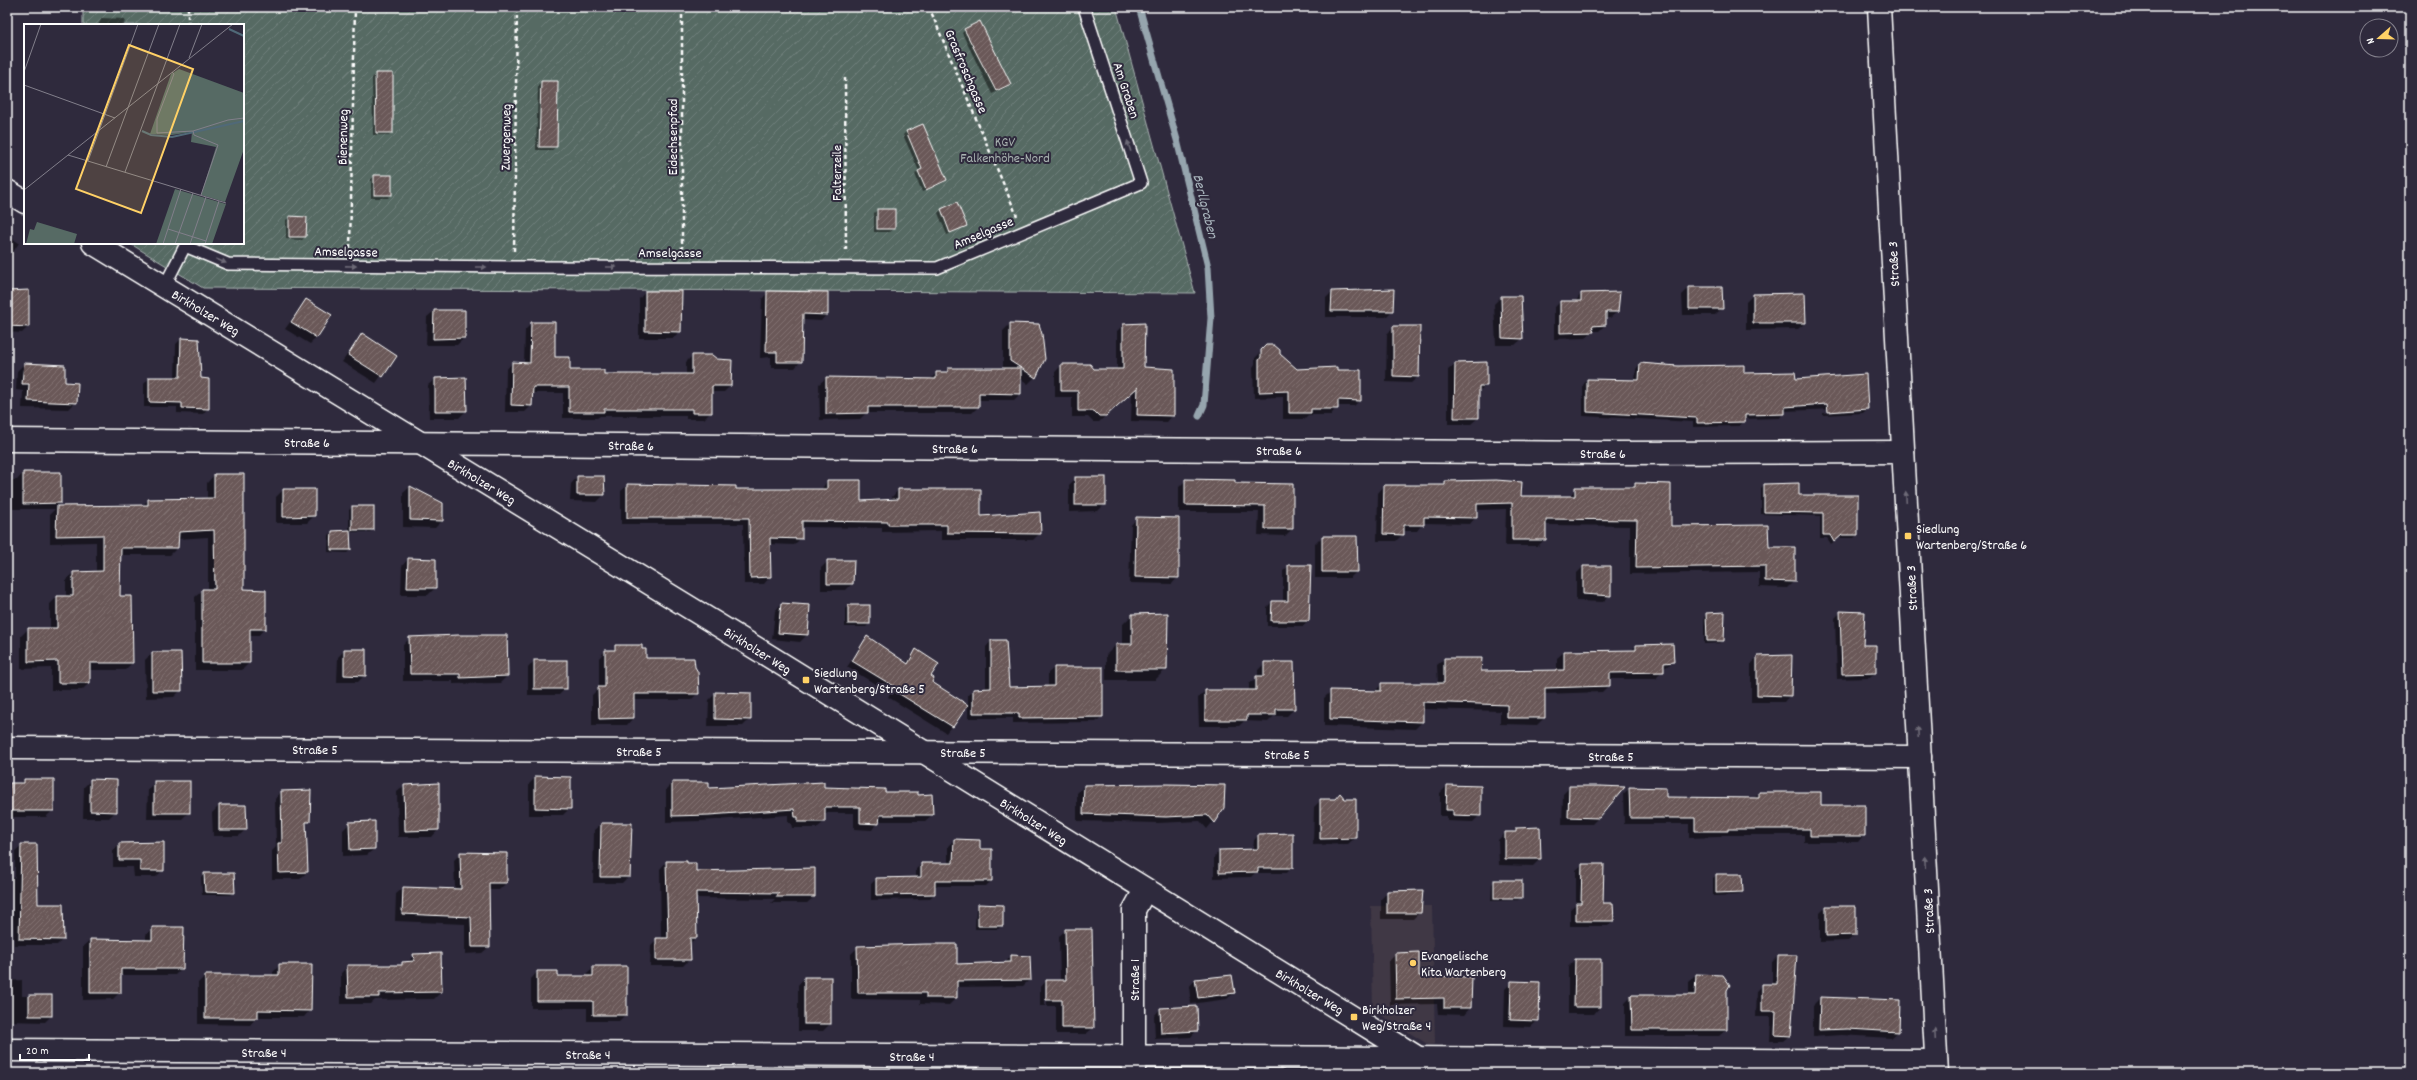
<svg xmlns="http://www.w3.org/2000/svg" width="2417" height="1080" font-family="Dekko,sans-serif">
  <style>
    .built { fill: #413845 }
    .garden { fill: url(#garden-furrows); stroke: #aab4b2 }
    .shadow { fill: #0007; fill-rule: evenodd }
    .lines { fill: none; stroke-linecap: round; stroke-linejoin: round }
    .stream { stroke: #96a5ae; stroke-width: 7 }
    .building { fill: url(#building-hatch); stroke: #fff }
    .service-casing { stroke: #fff; stroke-width: 14 }
    .minor-casing { stroke: #fff; stroke-width: 25 }
    .path { stroke: #fff; stroke-width: 2.5; stroke-dasharray: 4 3; stroke-linecap: butt }
    .service { stroke: #2f2a3d; stroke-width: 11 }
    .minor { stroke: #2f2a3d; stroke-width: 22 }
    .oneway { fill: #6d6a77 }
    .poi-dot { fill: #ffd166; stroke: #2f2a3d; stroke-width: 1.5 }
    .labels { text-anchor: middle; stroke-width: 4; stroke-linejoin: round; paint-order: stroke }
    .street-label { font-size: 14px; fill: #fff; stroke: #2f2a3d }
    .park-label { font-size: 14px; fill: #aab4b2; stroke: #2f2a3d }
    .poi-label { font-size: 14px; fill: #fff; stroke: #2f2a3d; text-anchor: start }
    .water-label { font-size: 15px; font-style: italic; fill: #a8b4bc; stroke: #2f2a3d }
    .inset-river { fill: none; stroke: #506978; stroke-width: 2 }
    .inset-road { fill: none; stroke: #827f8b; stroke-width: 1 }
    .view { fill: #ffd166; fill-opacity: 0.15; stroke: #ffd166; stroke-width: 2 }
    .inset-edge { fill: none; stroke: #fff; stroke-width: 2 }
  </style>
  <defs>
    <pattern id="garden-furrows" width="10" height="10" patternUnits="userSpaceOnUse"><rect width="10" height="10" fill="#566a64"/><path d="M-1 1l2-2M0 10L10 0M9 11l2-2" fill="none" stroke="#6f807b"/></pattern>
    <pattern id="building-hatch" width="6" height="6" patternUnits="userSpaceOnUse"><rect width="6" height="6" fill="#6b5958"/><path d="M-1 1l2-2M0 6l6-6M5 7l2-2" fill="none" stroke="#817271"/></pattern>
  </defs>
  <rect width="100%" height="100%" fill="#2f2a3d"/>
  <filter id="ink" filterUnits="userSpaceOnUse"><feTurbulence type="fractalNoise" baseFrequency=".025" numOctaves="2"/><feDisplacementMap in="SourceGraphic" scale="8" xChannelSelector="R" yChannelSelector="G"/><feConvolveMatrix kernelMatrix="1 2 1 2 8 2 1 2 1" color-interpolation-filters="sRGB"/></filter>
  <g filter="url(#ink)">
    <path class="built" d="M1371,906H1432L1435,1044L1429,1045L1373,1010Z"/>
    <path class="garden" d="M83,7H1116L1195,293L203,288L129,243H243V25H83Z"/>
    <g class="shadow">
      <path d="M102,18L125,19L124,25H98Z"/>
      <path d="M965,30L1010,84L1007,87L992,94L962,33Z"/>
      <path d="M375,74L392,132L389,135H373L372,78Z"/>
      <path d="M541,82L556,147L552,150H536L538,85Z"/>
      <path d="M906,132L946,180L943,183L922,192L915,174L919,171L903,135Z"/>
      <path d="M374,176L391,195L388,198H371V179Z"/>
      <path d="M877,210H894V229L890,232H874V213Z"/>
      <path d="M941,210L965,226L947,235L938,213Z"/>
      <path d="M290,217L305,237L302,240L286,239V220Z"/>
      <path d="M7,235L19,243L7,261Z"/>
      <path d="M1689,288L1722,308L1715,315H1683L1682,295Z"/>
      <path d="M28,291V327L22,333L7,332V295Z"/>
      <path d="M645,292L680,331L673,338H639V299Z"/>
      <path d="M768,292L827,314L821,321L802,320L801,361L795,368H771V357L760,358L762,299Z"/>
      <path d="M1332,292L1392,311L1386,317H1326V298Z"/>
      <path d="M1581,294L1617,312L1610,318H1605V325L1599,331H1593L1586,338L1554,339V308L1560,302H1575Z"/>
      <path d="M1753,295L1805,323L1798,329L1746,330V302Z"/>
      <path d="M1501,297L1522,339L1515,345H1496L1494,304Z"/>
      <path d="M306,300L316,338L310,344L285,329Z"/>
      <path d="M434,311H464V338L457,345H426L427,317Z"/>
      <path d="M532,323L554,358L569,371L603,375H686V362L692,356L730,386L724,392H711V412L704,419H686V416H600L597,418H563V393H531V406L525,412H505L506,370L512,363L524,364L525,330Z"/>
      <path d="M1010,324L1038,325L1044,359L1035,377L1028,384L1020,378V394L1014,400H978V407L972,413H866L860,419L820,420L819,384L826,378L930,380L936,373H946L949,369H1006L1003,367V331Z"/>
      <path d="M1123,325L1143,368L1173,415L1167,422L1131,421L1132,392L1099,422H1093L1088,417H1072V397H1055V372L1062,365L1094,370H1117V331Z"/>
      <path d="M1394,327L1418,377L1411,383L1386,382L1387,334Z"/>
      <path d="M362,334L396,356L376,383L342,362Z"/>
      <path d="M181,339L200,379L208,408L203,414L177,413V407H144V384L149,378H175L176,344Z"/>
      <path d="M1267,346L1296,370L1336,371L1360,400L1354,406H1337L1331,415H1308L1304,419H1283V397L1254,398L1253,367L1255,364V358Z"/>
      <path d="M24,364L64,383L76,402L69,409L22,408L23,391L16,390L17,371Z"/>
      <path d="M1455,364L1486,385L1478,392V418L1471,424H1448V370Z"/>
      <path d="M1640,364L1795,380L1867,409L1863,413L1823,415V413L1864,410V408L1784,411L1780,418L1744,419L1739,426L1693,427V422L1583,416V385L1587,380L1635,381L1636,369Z"/>
      <path d="M465,378L466,411L459,418H429L428,385L435,379Z"/>
      <path d="M23,473L60,503L56,507L142,506L148,500H207V483L214,475L243,590L265,628L258,636H249V663L242,670H195V597L203,590H208V537L178,539L177,548L170,555H120L119,597L132,663L125,670H89V683L82,690H51V668L21,669V636L28,629H50V604L57,597H66V580L73,573L96,572V542L50,543V514L55,509H7V480H17Z"/>
      <path d="M577,477L604,495L597,502L570,501L571,484Z"/>
      <path d="M1076,478L1105,504L1098,511L1069,512V485Z"/>
      <path d="M1186,480L1234,484L1292,485V529L1285,536L1258,535L1259,512H1179V487Z"/>
      <path d="M827,481L860,502L892,501V497L898,490L1040,533L1033,540H941V531L882,532V528L801,527V538L794,545L769,544L770,577L764,584H744L743,524H621V491L628,485L735,490H821Z"/>
      <path d="M1446,482L1520,497H1569L1576,488H1631L1635,484L1670,527L1768,548L1794,581L1787,588L1759,587V572L1630,574V526L1545,525V539L1538,546H1505L1506,509L1476,510V517L1470,524L1423,523L1417,531H1403V534L1396,541H1377L1378,493L1384,486H1441Z"/>
      <path d="M1798,484V496L1857,535L1854,538H1838L1831,544L1827,538H1820V516L1761,514V488L1764,485Z"/>
      <path d="M410,487L442,504V521L435,528L403,527V493Z"/>
      <path d="M283,490L314,516L307,523H276V497Z"/>
      <path d="M352,507L373,529L370,532H349L350,550L347,553L328,552L329,535L332,532L349,531V510Z"/>
      <path d="M1137,518L1178,577L1172,584L1129,583L1131,525Z"/>
      <path d="M1322,537L1357,571L1350,578H1315V544Z"/>
      <path d="M408,559L435,588L428,595H401L402,566Z"/>
      <path d="M828,561L852,584L846,590H821V568Z"/>
      <path d="M1289,566H1310L1308,621L1303,626H1267V607L1272,602H1283V571Z"/>
      <path d="M1583,567L1610,595L1603,602L1576,601V574Z"/>
      <path d="M781,604L807,635L800,642L772,639L775,611Z"/>
      <path d="M848,606L869,624L866,627H845V609Z"/>
      <path d="M1841,612L1862,646L1875,673L1870,678L1837,679L1835,618Z"/>
      <path d="M1707,614L1723,640L1720,643L1704,644V617Z"/>
      <path d="M1132,615L1166,669L1155,680H1106V655L1116,645H1122V625Z"/>
      <path d="M410,638L507,676L500,683L453,684V681H403V645Z"/>
      <path d="M867,638L906,664L916,650L930,676V682L967,706L946,733L888,697L890,693L847,667Z"/>
      <path d="M991,641L1008,688L1048,687V673L1054,668H1102V716L1096,722L1013,723V718H968V695L973,690L986,689V647Z"/>
      <path d="M1672,645L1673,662L1663,669L1656,679H1609V685L1602,692L1544,694V718L1537,725L1500,724V711L1422,709V722L1415,729L1324,726V698L1331,691H1375L1382,684H1438L1437,665L1444,659L1480,672L1557,671V658L1564,652L1630,651L1636,646Z"/>
      <path d="M616,646L645,659L698,693L691,700H633V718L627,725H592V695L599,688V658L605,651H611Z"/>
      <path d="M345,650L365,675L358,682H337L338,657Z"/>
      <path d="M152,653L181,690L174,697L146,698L145,660Z"/>
      <path d="M1758,657L1790,695L1784,702H1751V663Z"/>
      <path d="M534,661L566,688L559,695H528V668Z"/>
      <path d="M1265,663L1295,677L1294,709L1287,716H1274L1268,722L1244,721L1239,726H1199L1198,698L1205,691H1249V684L1258,677V670Z"/>
      <path d="M716,693L750,719L743,726H708L709,700Z"/>
      <path d="M536,777L570,808L563,815H529V784Z"/>
      <path d="M24,780L53,810L46,817H7V787L10,784H20Z"/>
      <path d="M91,780L116,811L109,818H83L84,787Z"/>
      <path d="M155,782L189,812L182,819H147L148,789Z"/>
      <path d="M672,783L708,789L823,788L917,796L932,815L925,821H878L872,830L854,829V813H824V822L817,828H792L791,823H788V815L702,821L666,822V789Z"/>
      <path d="M404,786L438,830L432,837H398L397,792Z"/>
      <path d="M1084,786L1224,808L1207,829L1200,821L1158,823L1077,821V793Z"/>
      <path d="M1447,786L1480,815L1473,822L1447,821V816H1440V793Z"/>
      <path d="M1570,787L1599,817L1592,824H1562L1563,794Z"/>
      <path d="M1630,788L1665,798L1753,799L1759,793L1820,806L1864,835L1858,842H1804V835H1722L1720,837L1689,838V824H1624L1623,794Z"/>
      <path d="M281,792L309,821L305,825L307,872L300,879H272V851L276,847L275,799Z"/>
      <path d="M1321,800H1334L1355,838L1348,844L1313,845L1314,807Z"/>
      <path d="M219,806H245L246,829L239,836H213L212,813Z"/>
      <path d="M350,823L374,849L367,855L343,856V830Z"/>
      <path d="M601,824H631L629,876L622,883H593L594,830Z"/>
      <path d="M1516,829L1540,859L1533,866L1499,865L1498,840L1505,833H1512Z"/>
      <path d="M1259,835L1292,867L1287,873H1255L1251,877L1214,878V857L1219,851L1253,850L1254,840Z"/>
      <path d="M954,840L979,841V850L991,881L986,886H934V894L929,899L871,900V884L876,879L916,878V869L922,864H948V846Z"/>
      <path d="M119,844L163,870L156,877H134L133,867H113V851Z"/>
      <path d="M22,845L37,905L63,939L57,945H14L12,879L15,877V851Z"/>
      <path d="M461,853L506,883L499,890H488L489,947L482,953L465,954V924L395,921L396,894L403,888L455,890L454,860Z"/>
      <path d="M666,862L686,864L695,872L814,897L807,903H771L775,899L695,898L696,938L689,944L690,959L683,966H650L651,945L657,939H661L660,869Z"/>
      <path d="M1582,865H1603L1602,904L1613,921L1608,926H1570V909L1576,904V870Z"/>
      <path d="M205,874L234,892L231,895H202L201,877Z"/>
      <path d="M1717,875H1741L1742,892L1738,895L1713,896V878Z"/>
      <path d="M1495,881L1521,897L1518,900L1491,901L1492,884Z"/>
      <path d="M1388,892L1420,912L1413,919H1381V899Z"/>
      <path d="M979,905L1002,926L998,929H975L976,908Z"/>
      <path d="M1826,907L1855,935L1848,941L1820,942V913Z"/>
      <path d="M152,928L182,968L175,975H120V992L113,999L83,1000V946L90,940L146,941V935Z"/>
      <path d="M1066,930L1093,1028L1086,1034H1056V1006H1040V988L1046,981H1060L1059,936ZM1045,986H1047V1005H1045Z"/>
      <path d="M858,947L956,965L1005,963L1011,956L1030,979L1023,986L956,987V998L949,1005L920,1004V1000L851,999V954Z"/>
      <path d="M1396,954L1419,977L1470,1008L1464,1015L1438,1014L1437,1004L1390,1005L1389,961Z"/>
      <path d="M414,955L441,992L434,999L375,1000L371,1004H341V973L348,966H399L403,963H407Z"/>
      <path d="M1778,956L1790,1036L1784,1041H1770L1771,1017H1756L1757,991L1763,985H1772V962Z"/>
      <path d="M1575,960L1600,1007L1594,1014H1568V967Z"/>
      <path d="M280,965L310,1010L304,1017H257L250,1025L198,1024V983L205,976H273V972Z"/>
      <path d="M594,967L626,1014L619,1021H587V1008H531V979L537,972L557,977H587V974Z"/>
      <path d="M1696,975L1726,989V1030L1719,1036H1625V1003L1632,996H1689V982Z"/>
      <path d="M804,978L830,1024L823,1031H798V985Z"/>
      <path d="M22,980V996H51V1016L45,1022L7,1021V981Z"/>
      <path d="M1195,980L1234,993L1227,999L1191,1004L1189,987Z"/>
      <path d="M1512,982L1538,1020L1531,1027L1504,1026L1505,989Z"/>
      <path d="M1820,998L1898,1032L1891,1038L1841,1035L1813,1037V1005Z"/>
      <path d="M1160,1009L1197,1030L1191,1037L1155,1039L1154,1016Z"/>
    </g>
    <g class="lines">
      <path class="stream" d="M1139,7L1177,140L1208,267L1211,318L1204,405L1199,416"/>
    </g>
    <g class="building">
      <path d="M980,21L1011,84L996,91L964,29Z"/>
      <path d="M375,73H393V133H376Z"/>
      <path d="M541,81H558L557,147H539Z"/>
      <path d="M923,124L947,180L926,190L918,171L922,169L906,131Z"/>
      <rect x="374" y="175" width="18" height="20"/>
      <path d="M957,202L967,226L950,233L941,209Z"/>
      <rect x="877" y="209" width="18" height="20"/>
      <path d="M289,216L307,217L306,237H289Z"/>
      <path d="M1689,287H1722L1723,309H1689Z"/>
      <path d="M1394,289L1393,311H1331L1332,291Z"/>
      <path d="M29,290V327L7,326V291Z"/>
      <path d="M645,291H682L681,332L645,331Z"/>
      <path d="M767,291L828,292V315L803,314L802,362H777V352H766Z"/>
      <path d="M1620,292L1618,312H1606V325L1592,326L1594,332L1560,333V301H1581V293Z"/>
      <path d="M1805,293L1806,323H1753V294Z"/>
      <path d="M1501,296H1521L1523,339L1502,338Z"/>
      <path d="M306,299L332,315L317,338L291,322Z"/>
      <path d="M434,310H465V338L433,339Z"/>
      <path d="M531,322H555V357H570V370H604V374H692V355H712L717,359L732,360L731,386H712V413H692V409H604V412H569V387H533L532,406L511,405L512,362L530,363Z"/>
      <path d="M1010,323L1039,324L1042,334L1045,359L1036,378L1021,368V394L979,393V407H868V413L826,414V377L936,379V372H948V368H1021L1010,361Z"/>
      <path d="M1145,323L1144,367L1174,369V416L1137,415L1138,387L1106,416H1099L1094,411H1078V391H1061V364H1090L1094,369H1123V324Z"/>
      <path d="M1393,326H1420L1419,377L1393,376Z"/>
      <path d="M362,333L397,356L383,377L348,355Z"/>
      <path d="M181,338L199,339L201,378L209,379V409L182,408V403L149,402V377H180Z"/>
      <path d="M1266,345H1274L1280,350V354L1297,369L1337,367V370H1361V401L1338,400V409H1311V413H1289V391L1259,392V360L1261,357V350Z"/>
      <path d="M1487,362V386H1479V418H1454L1455,363Z"/>
      <path d="M24,363L65,365V382L78,383L77,403L28,401L29,384H22Z"/>
      <path d="M1640,363L1678,366L1744,365V373L1795,372L1796,379L1866,374L1868,409L1828,412L1827,404L1785,407V414L1745,415V422L1697,423V418L1587,412V379L1639,380Z"/>
      <path d="M466,377L467,411H435V378Z"/>
      <path d="M23,472H61V503L23,504Z"/>
      <path d="M214,474H244V589L266,590V629H250V663H202V589H215L214,530L179,532L178,548H121L120,596H132L133,663H90V683H58V661L28,662V628H57V596H73V572L103,571V535L56,536L57,506L148,505V499L214,498Z"/>
      <path d="M577,476H604L605,495H577Z"/>
      <rect x="1075" y="477" width="31" height="28"/>
      <path d="M1185,479L1235,480V483L1293,484V529H1265V506L1185,505Z"/>
      <path d="M827,480H861V501L898,499V489H981V516L1040,512L1041,534L947,533V525H888V522L802,521V539L770,538L771,577L750,578L749,518H627V484L736,486V489H827Z"/>
      <path d="M1496,480L1522,482L1521,496H1575V487H1635V483L1671,484V526L1768,525L1769,547H1795V582L1765,581V566L1636,568L1637,520L1546,519V540H1512V503L1477,504V518L1424,517V525H1404V535L1383,534L1384,485H1445V481Z"/>
      <path d="M1799,483V495H1858V535H1842L1834,542L1830,535H1823V513L1764,512V484Z"/>
      <path d="M410,486L443,503V521L410,520Z"/>
      <path d="M283,489H315V516L283,517Z"/>
      <rect x="352" y="506" width="22" height="24"/>
      <path d="M1136,517L1179,518V578L1135,577Z"/>
      <path d="M350,530L351,550H331L332,531Z"/>
      <path d="M1322,536H1357L1358,572H1322Z"/>
      <path d="M408,558L436,559V588H407Z"/>
      <path d="M827,560H854L853,584H827Z"/>
      <path d="M1288,565H1311L1309,621H1271L1272,601H1288Z"/>
      <path d="M1583,566H1611V596L1583,594Z"/>
      <path d="M781,603L810,605L808,635L778,633Z"/>
      <rect x="848" y="605" width="22" height="19"/>
      <path d="M1840,611L1865,612L1863,645H1876V673L1842,674Z"/>
      <path d="M1725,612L1724,641H1707L1706,613Z"/>
      <path d="M1168,613L1167,670H1116V644H1132V614Z"/>
      <path d="M458,635H507L508,676L460,678V674H410L409,637Z"/>
      <path d="M867,636L908,664L916,649L939,664L931,676L934,678L932,682L968,705L953,727L893,690L895,687L852,661Z"/>
      <path d="M991,640H1006L1009,687L1054,686V667H1103V717L1019,718V713H973V689L991,688Z"/>
      <path d="M1673,644L1674,662L1664,663V672L1610,673V686L1545,688V718H1507V705L1423,702V722L1330,719V690L1381,691V683H1444V658H1482L1481,671L1564,670V651L1636,650V645Z"/>
      <path d="M615,645H642V649H646V658H694L695,667L698,672L699,694H634V718L599,719L598,687H605V650H615Z"/>
      <path d="M344,649H366V676L344,675Z"/>
      <path d="M152,652H181L182,691H152Z"/>
      <path d="M1792,655L1791,696L1757,695V656Z"/>
      <rect x="534" y="660" width="33" height="29"/>
      <path d="M1264,662H1294L1295,709H1276V715H1247V720H1205V690H1256V676H1264Z"/>
      <path d="M715,692L751,693V720L715,719Z"/>
      <path d="M535,776L571,777V809L535,808Z"/>
      <path d="M24,779H54V811H7L10,783H24Z"/>
      <path d="M90,779L117,780V812L90,811Z"/>
      <rect x="154" y="781" width="36" height="32"/>
      <path d="M672,782H709V788L824,782V787L885,789V792H918V795L932,794L933,815H880L879,824L860,823V807H825V822H798V817H795L794,809L709,815L672,816Z"/>
      <path d="M439,783V830L405,831L404,785Z"/>
      <path d="M1166,784L1225,785L1224,808L1214,823L1207,815L1166,817L1083,814L1084,785Z"/>
      <path d="M1447,785L1481,786V816L1453,815V810H1446Z"/>
      <path d="M1569,786H1600L1625,787L1599,818L1568,817Z"/>
      <path d="M1629,787L1666,788V797L1759,798V792H1821V805H1865V836H1810V829H1728V831H1695V818H1630Z"/>
      <path d="M311,790L310,822H306L308,872L279,873L278,843H282L281,791Z"/>
      <path d="M1340,793L1345,799H1356V838L1320,839V799H1335Z"/>
      <path d="M219,805H246L247,830H219Z"/>
      <path d="M375,821V849L350,850L349,822Z"/>
      <path d="M601,823H632L630,877H600Z"/>
      <path d="M1540,827L1541,859H1505V832H1516V828Z"/>
      <path d="M1293,833V868H1258V872L1219,873V850L1258,849V834Z"/>
      <path d="M954,839L980,840V849H992V881H935V894L876,895V878L921,877V863H953Z"/>
      <path d="M164,842V871H140V860H119V843Z"/>
      <path d="M21,844H37L38,904H63L64,940L19,939Z"/>
      <path d="M460,852L507,853V883H489L490,947H472L471,917L402,914L403,887L461,889Z"/>
      <path d="M666,861H687V863H696V871L815,868V897H776L779,893L696,892L697,938H690L691,960H656V938H668Z"/>
      <path d="M1582,864H1604L1603,903H1613L1614,921H1576V903H1581Z"/>
      <path d="M204,873H234L235,893L205,892Z"/>
      <path d="M1716,874H1742L1743,892L1716,893Z"/>
      <rect x="1494" y="880" width="28" height="18"/>
      <path d="M1423,890L1421,913H1387V891Z"/>
      <path d="M978,904L1003,905V926H978Z"/>
      <path d="M1826,906H1856V935L1826,936Z"/>
      <path d="M152,927H184L183,969H121V993H90V939L152,940Z"/>
      <path d="M1065,929H1092L1094,1028H1062V1000H1046V980H1066Z"/>
      <path d="M926,944H957V964L1011,962V955L1030,956L1031,980L957,981V998H926V993H858L857,946Z"/>
      <path d="M1419,952V976L1472,977L1471,1008H1444V998L1396,999L1395,953Z"/>
      <path d="M441,953L442,992L379,993V997H348L347,965H402V962L414,961L413,954Z"/>
      <path d="M1778,955H1797L1791,1036L1775,1035L1776,1011H1762V984H1777Z"/>
      <path d="M1575,959H1601V1007H1574Z"/>
      <path d="M279,964H312L311,1011L258,1010V1018H205V975H279Z"/>
      <path d="M593,966H627V1015H593V1001H537V971H558V976H593Z"/>
      <path d="M1696,974L1723,975L1730,985L1727,990V1030H1632L1631,995H1695Z"/>
      <path d="M1232,975L1235,993L1198,998L1195,979Z"/>
      <rect x="804" y="977" width="27" height="47"/>
      <path d="M1511,981L1540,982L1539,1021L1510,1020Z"/>
      <rect x="29" y="995" width="23" height="21"/>
      <path d="M1820,997L1900,1000L1899,1032L1848,1029L1819,1030Z"/>
      <path d="M1197,1006L1198,1031L1161,1033L1160,1008Z"/>
    </g>
    <g class="lines">
      <defs>
        <path id="service" d="M164,287L185,246L228,264L513,267L937,268L1141,183L1084,7"/>
        <g id="minor">
          <path d="M1879,7L1937,1073"/>
          <path d="M7,191L25,202"/>
          <path d="M93,243L759,650L1420,1059"/>
          <path d="M7,440L1611,453L1903,452"/>
          <path d="M7,748L1920,757"/>
          <path d="M7,1050L1936,1061"/>
          <path d="M1134,1073V910L1145,890"/>
        </g>
      </defs>
      <use href="#service" class="service-casing"/>
      <use href="#minor" class="minor-casing"/>
      <g class="path">
        <path d="M929,7L1017,216"/>
        <path d="M188,25V7"/>
        <path d="M845,78L846,251"/>
        <path d="M350,248L355,7"/>
        <path d="M682,250V7"/>
        <path d="M514,251L517,7"/>
      </g>
      <use href="#service" class="service"/>
      <use href="#minor" class="minor"/>
    </g>
    <defs><path id="oneway-solid" d="M-6-.8H1V-3.2L6.5 0L1 3.2V.8H-6Z"/></defs>
    <g class="oneway">
      <use href="#oneway-solid" transform="translate(1129 146) rotate(-108)"/>
      <use href="#oneway-solid" transform="translate(221 261) rotate(23)"/>
      <use href="#oneway-solid" transform="translate(351 266) rotate(1)"/>
      <use href="#oneway-solid" transform="translate(481 267)"/>
      <use href="#oneway-solid" transform="translate(611 267)"/>
      <use href="#oneway-solid" transform="translate(1906 497) rotate(-93)"/>
      <use href="#oneway-solid" transform="translate(1918 732) rotate(-93)"/>
      <use href="#oneway-solid" transform="translate(1925 862) rotate(-93)"/>
      <use href="#oneway-solid" transform="translate(1935 1034) rotate(-93)"/>
    </g>
  </g>
  <g class="poi-dot">
    <rect x="1904" y="532" width="8" height="8" rx="2"/>
    <rect x="802" y="676" width="8" height="8" rx="2"/>
    <circle cx="1413" cy="963" r="4"/>
    <rect x="1350" y="1013" width="8" height="8" rx="2"/>
  </g>
  <g class="labels">
    <g class="street-label">
      <text transform="translate(967 71) rotate(67)" y="5">Grasfroschgasse</text>
      <text transform="translate(1127 90) rotate(72)" y="5">Am Graben</text>
      <text transform="translate(342 137) rotate(-89)" y="5">Bienenweg</text>
      <text transform="translate(505 137) rotate(-89)" y="5">Zwergenweg</text>
      <text transform="translate(672 137) rotate(-90)" y="5">Eidechsenpfad</text>
      <text transform="translate(836 173) rotate(-90)" y="5">Falterzeile</text>
      <text transform="translate(983 232) rotate(-23)" y="5">Amselgasse</text>
      <text transform="translate(346 251) rotate(1)" y="5">Amselgasse</text>
      <text x="670" y="257">Amselgasse</text>
      <text transform="translate(1893 264) rotate(-93)" y="5">Straße 3</text>
      <text transform="translate(206 312) rotate(31)" y="5">Birkholzer Weg</text>
      <text x="307" y="447">Straße 6</text>
      <text transform="translate(631 445) rotate(1)" y="5">Straße 6</text>
      <text x="955" y="453">Straße 6</text>
      <text x="1279" y="455">Straße 6</text>
      <text x="1603" y="458">Straße 6</text>
      <text transform="translate(482 481) rotate(31)" y="5">Birkholzer Weg</text>
      <text transform="translate(1911 588) rotate(-93)" y="5">Straße 3</text>
      <text transform="translate(758 650) rotate(32)" y="5">Birkholzer Weg</text>
      <text x="315" y="754">Straße 5</text>
      <text x="639" y="756">Straße 5</text>
      <text x="963" y="757">Straße 5</text>
      <text x="1287" y="759">Straße 5</text>
      <text x="1611" y="761">Straße 5</text>
      <text transform="translate(1034 821) rotate(32)" y="5">Birkholzer Weg</text>
      <text transform="translate(1928 911) rotate(-93)" y="5">Straße 3</text>
      <text transform="translate(1134 980) rotate(-90)" y="5">Straße 1</text>
      <text transform="translate(1310 991) rotate(31)" y="5">Birkholzer Weg</text>
      <text x="264" y="1057">Straße 4</text>
      <text x="588" y="1059">Straße 4</text>
      <text x="912" y="1061">Straße 4</text>
    </g>
    <g class="park-label">
      <text x="1005" y="146">KGV<tspan x="1005" dy="16">Falkenhöhe-Nord</tspan></text>
    </g>
    <g class="poi-label">
      <text x="1916" y="533">Siedlung<tspan x="1916" dy="16">Wartenberg/Straße 6</tspan></text>
      <text x="814" y="677">Siedlung<tspan x="814" dy="16">Wartenberg/Straße 5</tspan></text>
      <text x="1421" y="960">Evangelische<tspan x="1421" dy="16">Kita Wartenberg</tspan></text>
      <text x="1362" y="1014">Birkholzer<tspan x="1362" dy="16">Weg/Straße 4</tspan></text>
    </g>
    <g class="water-label">
      <text transform="translate(1206 206) rotate(76)" y="5">Berllgraben</text>
    </g>
  </g>
  <g transform="translate(24 24)">
    <rect width="220" height="220" fill="#2f2a3d"/>
    <path d="M13,198L53,210L50,220H2L6,205L10,206Z" fill="#566a64"/>
    <path d="M155,45L220,69V125L201,178L177,171L192,123L167,118L168,108L148,111L126,110L147,50ZM151,165L202,180L188,220H132Z" fill="#566a64"/>
    <path class="inset-river" d="M205,5L220,12M118,107L127,111L148,113L220,97"/>
    <path class="inset-road" d="M165,34L178,0M0,48L17,0M148,48L150,50L133,95V109L169,107L204,96L220,94M0,61L91,94M169,107L170,111L194,121L177,171M44,131L202,179M64,137L114,0M82,143L135,0M101,148L156,0M0,166L209,0M144,205L182,217M139,220L157,165M151,220L169,169M166,220L182,173M181,220L195,177"/>
    <path class="view" d="M105,21L169,45L117,189L52,165Z"/>
    <rect width="220" height="220" class="inset-edge"/>
  </g>
  <rect width="2417" height="1080" fill="none" stroke="#2f2a3d" stroke-width="24"/>
  <rect x="12" y="12" width="2393" height="1056" fill="none" stroke="#fff" stroke-width="1.5" filter="url(#ink)"/>
  <g transform="translate(2379 38) rotate(250)"><circle r="19" fill="#2f2a3d" stroke="#827f8b"/>
  <path d="M0-3L7 15L0 10L-7 15Z" fill="#ffd166"/>
  <text y="-6" font-size="11" font-weight="bold" text-anchor="middle" fill="#ffffff">N</text>
  </g>
  <path d="M20 1054v6h69v-6" fill="none" stroke="#ffffff" stroke-width="2"/>
  <text x="26" y="1054" font-size="12" fill="#ffffff" stroke="#2f2a3d" stroke-width="3" paint-order="stroke">20 m</text>
</svg>
